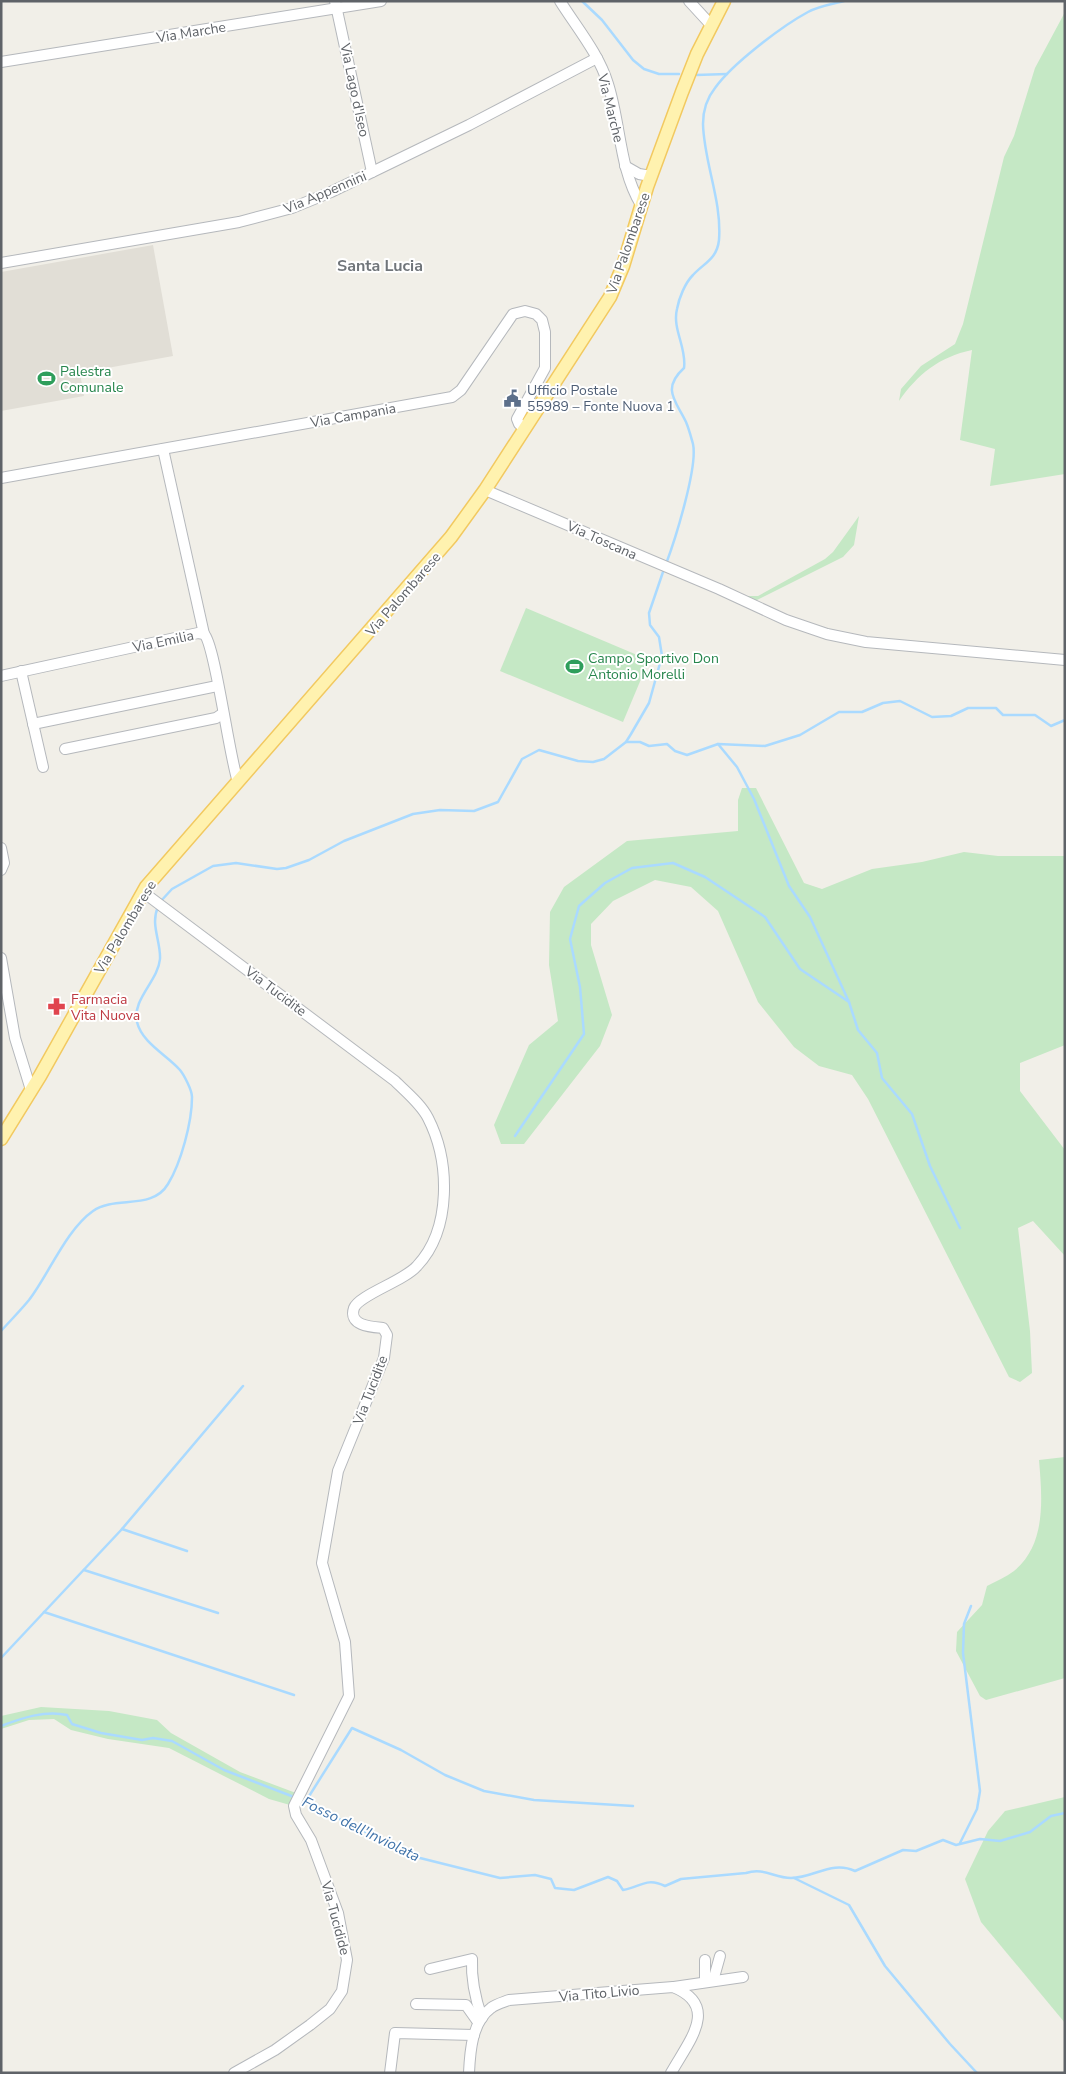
<svg xmlns="http://www.w3.org/2000/svg" width="1066" height="2074" font-family="'Nunito Sans',sans-serif">
  <style>
    .education { fill: #e1ded6 }
    .green { fill: #c5e8c5 }
    .lines { fill: none; stroke-linecap: round; stroke-linejoin: round }
    .stream { stroke: #aadaff; stroke-width: 2.5 }
    .minor-casing { stroke: #b5b8bc; stroke-width: 12 }
    .major-casing { stroke: #f2c960; stroke-width: 15 }
    .minor { stroke: #fff; stroke-width: 10 }
    .major { stroke: #fff2af; stroke-width: 12 }
    .labels { text-anchor: middle; stroke-width: 4; stroke-linejoin: round; paint-order: stroke }
    .street-label { font-size: 14px; fill: #5f6368; stroke: #fff }
    .leisure-label { font-size: 14px; fill: #27864d; stroke: #fff; text-anchor: start }
    .service-label { font-size: 14px; fill: #4e5e75; stroke: #fff; text-anchor: start }
    .health-label { font-size: 14px; fill: #be3a42; stroke: #fff; text-anchor: start }
    .water-label { font-size: 15px; font-style: italic; fill: #4174aa; stroke: #fff }
    .quarter-label { font-size: 16px; font-weight: bold; fill: #70757a; stroke: #fff }
  </style>
  <rect width="100%" height="100%" fill="#f1efe8"/>
  <path class="education" d="M153,245L173,356L80,373L84,396L1,411V272Z"/>
  <g class="green">
    <path d="M1065,12V474L990,486L995,449L960,440L972,350C939,357 918,374 899,401L901,389L921,366L955,344L963,324L1004,157L1014,136L1035,68Z"/>
    <path d="M859,516L854,545L843,557L757,600H750L747,596H758L825,559L833,552Z"/>
    <path d="M526,608L649,660L623,722L500,671Z"/>
    <path d="M742,788H756L804,883L822,889L872,869L922,862L964,852L998,856H1065V1045L1020,1063V1091L1065,1150V1256L1033,1221L1018,1228L1030,1331L1032,1373L1020,1382L1009,1377L868,1099L852,1075L819,1066L794,1047L758,1002L718,911L691,887L655,880L613,901L591,924V945L612,1015L600,1046L524,1144H501L494,1125L529,1045L558,1021L549,965L550,912L564,887L627,841L738,831V800Z"/>
    <path d="M1065,1457V1678L986,1700L980,1696L956,1651L957,1632L982,1605L987,1586C996,1581 1006,1577 1014,1571C1047,1544 1042,1497 1039,1460Z"/>
    <path d="M41,1707L109,1711L157,1720L171,1733L240,1772L296,1793L290,1805L269,1799L169,1748L108,1739L71,1730L54,1719L29,1720L1,1729V1716Z"/>
    <path d="M1065,1797V2023L981,1922L965,1879L988,1831L1005,1811Z"/>
  </g>
  <g class="lines">
    <g class="stream">
      <path d="M582,1L602,20L633,60L644,69L659,74H679"/>
      <path d="M696,75L727,74"/>
      <path d="M666,564C675,540 698,467 693,444C691,437 689,429 686,422C676,401 661,389 684,368C687,348 672,329 677,309C679,298 685,283 693,275C704,263 717,259 719,240C722,200 704,163 703,124C703,112 707,98 715,88C732,64 782,26 808,12C819,6 833,4 844,1"/>
      <path d="M626,742H640L649,746L667,744L675,751L687,755L718,744L765,746L800,735L839,712H862L883,703L900,701L932,717L951,716L968,708H996L1003,715H1035L1051,726L1065,720"/>
      <path d="M718,744L737,767L754,799L789,886L810,917L849,1002L858,1030L877,1053L882,1078L912,1114L930,1166L960,1228"/>
      <path d="M160,902L172,889L213,866L236,863L277,869L286,868L309,860L344,841L413,814L440,810L474,811L498,802L522,759L539,750L578,761L593,762L604,759L626,742L631,734L649,703L662,656L659,637L650,625L649,613L664,569"/>
      <path d="M515,1136L584,1034L580,987L570,939L579,906L605,883L632,868L673,863L705,877L765,917L800,969L849,1002"/>
      <path d="M1,1331C10,1321 20,1311 29,1300C49,1274 66,1230 93,1211C115,1195 152,1211 168,1184C181,1163 192,1122 192,1097C192,1090 184,1075 180,1070C167,1055 142,1043 137,1022C132,999 158,981 160,959C161,942 150,924 158,907"/>
      <path d="M187,1551L122,1529L243,1386"/>
      <path d="M84,1570L218,1613"/>
      <path d="M44,1612L294,1695"/>
      <path d="M1,1658L123,1528"/>
      <path d="M1,1726C22,1718 45,1710 67,1715L72,1724L101,1733L142,1740L153,1738L172,1741L224,1770L294,1797"/>
      <path d="M299,1799L416,1857L500,1878L535,1875L551,1879L555,1888L574,1890L608,1877L617,1881L623,1890C641,1887 646,1877 665,1886L681,1879L746,1873C764,1867 774,1878 791,1878C814,1878 832,1860 855,1871L903,1850L916,1851L943,1840L956,1845L980,1839L1000,1841L1030,1832L1051,1816L1065,1813"/>
      <path d="M306,1801L352,1728L401,1750L445,1775L484,1791L534,1800L633,1806"/>
      <path d="M960,1843L977,1809L980,1791L963,1653L964,1624L971,1606"/>
      <path d="M794,1878L849,1905L885,1966L950,2044L977,2073"/>
    </g>
    <defs>
      <g id="minor">
        <path d="M335,1L372,172"/>
        <path d="M560,1C577,28 599,54 608,84C621,125 619,168 641,205"/>
        <path d="M689,1L711,25"/>
        <path d="M1,62L381,1"/>
        <path d="M625,166L639,174L651,176"/>
        <path d="M1,263L239,222L292,208L331,192L469,125L597,58"/>
        <path d="M163,449L204,634"/>
        <path d="M1,478L452,397L461,390L513,314L525,311L536,314L542,320L545,332V368L517,419L519,424L525,429"/>
        <path d="M485,490L719,589L786,620L827,634L866,642L1065,660"/>
        <path d="M21,671L43,767"/>
        <path d="M1,676L198,633L204,634C215,644 229,756 238,782"/>
        <path d="M33,724L217,686"/>
        <path d="M65,749L216,718L222,714"/>
        <path d="M1,848L4,863L1,870"/>
        <path d="M143,892L395,1081C406,1092 421,1104 428,1118C450,1161 452,1229 417,1266C404,1281 359,1295 354,1308C348,1326 372,1327 383,1328L387,1335L384,1358L338,1471L322,1563L345,1642L349,1696L294,1806L296,1815L311,1840L338,1913L347,1960L342,1991L330,2009L310,2025L275,2050L234,2073"/>
        <path d="M1,958L15,1038L31,1090"/>
        <path d="M705,1960V1982"/>
        <path d="M430,1969L472,1959C471,1980 475,1998 482,2018"/>
        <path d="M713,1981L720,1956"/>
        <path d="M674,1987L743,1977"/>
        <path d="M416,2004L466,2005L478,2022"/>
        <path d="M390,2073L395,2033L474,2035"/>
        <path d="M469,2073C470,2051 472,2022 491,2008C496,2004 504,2002 509,2000L673,1987C721,2006 688,2042 671,2073"/>
      </g>
      <path id="major" d="M1,1139L40,1076L146,887L451,537L485,490L610,297L623,266L647,187L682,92L697,54L724,1"/>
    </defs>
    <use href="#minor" class="minor-casing"/>
    <use href="#major" class="major-casing"/>
    <use href="#minor" class="minor"/>
    <use href="#major" class="major"/>
  </g>
  <defs>
    <symbol id="stadium-bare" viewBox="-9 -9 18 18"><path d="M0-5a6.5 5 0 1 0 0 10a6.5 5 0 1 0 0-10ZM-3.5-1.8h7v3.6h-7Z" fill="#2e9e5b" stroke="#fff" stroke-width="2.5" paint-order="stroke"/></symbol>
    <symbol id="civic-bare" viewBox="-9 -9 18 18"><path d="M-.6-6.5H3V-4.5H.6V-3L4-1V1h2V6H-6V1h2V-1L-.6-3ZM-1.2 2.5V6h2.4V2.5Z" fill="#5c6f8a" stroke="#fff" stroke-width="2.5" paint-order="stroke"/></symbol>
    <symbol id="pharmacy-bare" viewBox="-9 -9 18 18"><path d="M-2-6h4v4h4v4h-4v4h-4v-4h-4v-4h4Z" fill="#e0444e" stroke="#fff" stroke-width="2.5" paint-order="stroke"/></symbol>
  </defs>
  <g fill-rule="evenodd">
    <use href="#stadium-bare" x="34" y="366" width="25" height="25"/>
    <use href="#civic-bare" x="500" y="386" width="25" height="25"/>
    <use href="#stadium-bare" x="562" y="654" width="25" height="25"/>
    <use href="#pharmacy-bare" x="44" y="994" width="25" height="25"/>
  </g>
  <g class="labels">
    <g class="street-label">
      <text transform="translate(191 32) rotate(-9)" y="5">Via Marche</text>
      <text transform="translate(355 90) rotate(78)" y="5">Via Lago d'Iseo</text>
      <text transform="translate(611 108) rotate(76)" y="5">Via Marche</text>
      <text transform="translate(325 192) rotate(-23)" y="5">Via Appennini</text>
      <text transform="translate(628 243) rotate(-71)" y="5">Via Palombarese</text>
      <text transform="translate(353 415) rotate(-10)" y="5">Via Campania</text>
      <text transform="translate(602 540) rotate(24)" y="5">Via Toscana</text>
      <text transform="translate(403 594) rotate(-49)" y="5">Via Palombarese</text>
      <text transform="translate(163 641) rotate(-12)" y="5">Via Emilia</text>
      <text transform="translate(125 927) rotate(-59)" y="5">Via Palombarese</text>
      <text transform="translate(276 991) rotate(37)" y="5">Via Tucidite</text>
      <text transform="translate(370 1390) rotate(-69)" y="5">Via Tucidite</text>
      <text transform="translate(336 1918) rotate(75)" y="5">Via Tucidide</text>
      <text transform="translate(599 1993) rotate(-5)" y="5">Via Tito Livio</text>
    </g>
    <g class="leisure-label">
      <text x="60" y="376">Palestra<tspan x="60" dy="16">Comunale</tspan></text>
      <text x="588" y="663">Campo Sportivo Don<tspan x="588" dy="16">Antonio Morelli</tspan></text>
    </g>
    <g class="service-label">
      <text x="527" y="395">Ufficio Postale<tspan x="527" dy="16">55989 – Fonte Nuova 1</tspan></text>
    </g>
    <g class="health-label">
      <text x="71" y="1004">Farmacia<tspan x="71" dy="16">Vita Nuova</tspan></text>
    </g>
    <g class="water-label">
      <text transform="translate(361 1829) rotate(26)" y="5">Fosso dell'Inviolata</text>
    </g>
    <g class="quarter-label">
      <text x="380" y="271">Santa Lucia</text>
    </g>
  </g>
  <rect width="1066" height="2074" fill="none" stroke="#5f6368" stroke-width="5"/>
</svg>
